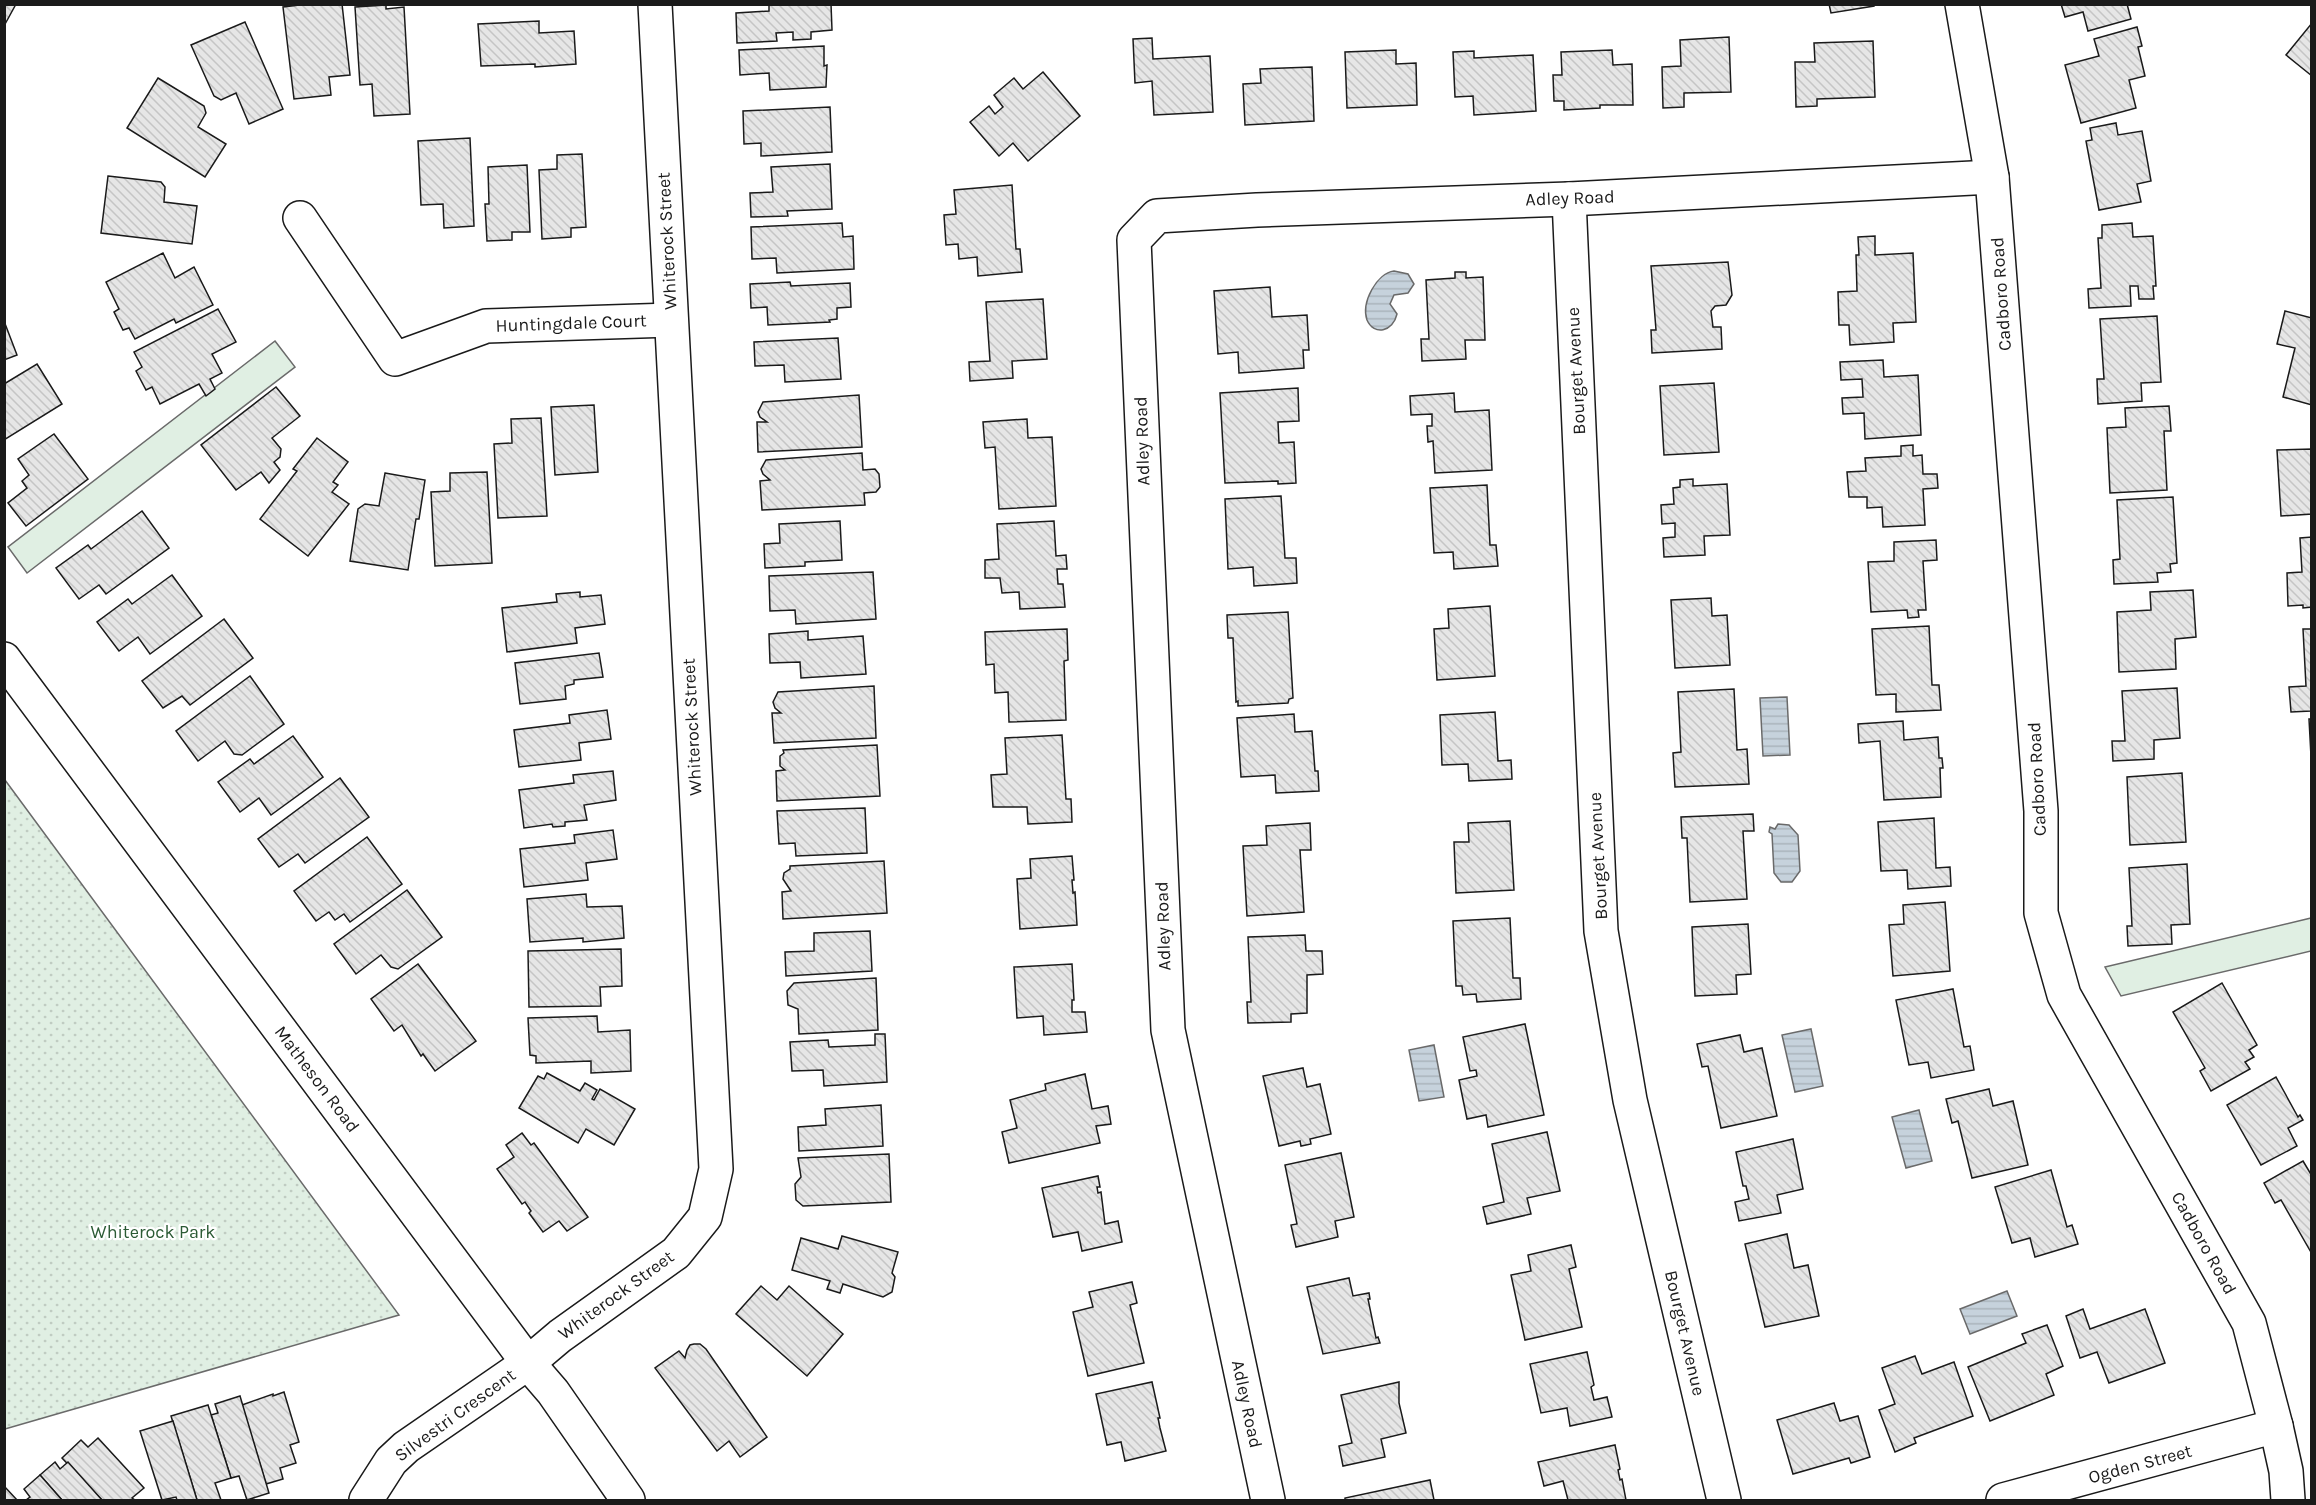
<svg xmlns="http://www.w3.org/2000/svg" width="2316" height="1505" font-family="Karla,sans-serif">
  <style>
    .green { fill: #e0efe3; stroke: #6a6a6a; stroke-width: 1.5 }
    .park { fill: url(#park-dots); stroke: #6a6a6a; stroke-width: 1.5 }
    .water { fill: url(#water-rules); stroke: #6a6a6a; stroke-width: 1.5 }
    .building { fill: url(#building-back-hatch); stroke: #1a1a1a; stroke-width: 1.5 }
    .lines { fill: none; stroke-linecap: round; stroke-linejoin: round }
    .minor-casing { stroke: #1a1a1a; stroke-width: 36 }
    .minor { stroke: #fff; stroke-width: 33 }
    .labels { text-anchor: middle; stroke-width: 4.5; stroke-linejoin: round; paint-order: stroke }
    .street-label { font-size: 18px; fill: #1a1a1a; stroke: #fff }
    .park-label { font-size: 18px; fill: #2b5a34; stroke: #fff }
  </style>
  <defs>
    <pattern id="park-dots" width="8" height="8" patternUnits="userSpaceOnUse" patternTransform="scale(1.5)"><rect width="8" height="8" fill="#e0efe3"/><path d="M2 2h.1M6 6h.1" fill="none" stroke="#c0ccc2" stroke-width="1.8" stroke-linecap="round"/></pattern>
    <pattern id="water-rules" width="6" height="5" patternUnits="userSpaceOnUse" patternTransform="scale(1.5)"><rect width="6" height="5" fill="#c6d2dc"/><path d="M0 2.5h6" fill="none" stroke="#aab4bc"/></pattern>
    <pattern id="building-back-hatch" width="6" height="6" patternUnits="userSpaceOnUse" patternTransform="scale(1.5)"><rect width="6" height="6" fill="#e6e6e6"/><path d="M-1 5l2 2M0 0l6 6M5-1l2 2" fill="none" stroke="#c5c5c5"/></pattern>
  </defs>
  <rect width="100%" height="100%" fill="#fff"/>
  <g class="green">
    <path d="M275,341L295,367L27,573L8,547Z"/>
    <path d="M2311,918V951L2121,996L2105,967Z"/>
  </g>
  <path class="park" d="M5,780L399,1315L5,1429Z"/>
  <g class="water">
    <path d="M1394,271L1408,274L1414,284L1408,293L1394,295L1390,304L1397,314C1393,332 1374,336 1367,320C1361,302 1377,273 1394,271Z"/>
    <path d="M1787,697L1790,755L1763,756L1760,698Z"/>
    <path d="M1778,824L1789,825L1798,835L1800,871L1792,882H1781L1774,873L1772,834L1769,832L1770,827L1775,829Z"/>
    <path d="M1811,1029L1823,1086L1795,1092L1782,1035Z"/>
    <path d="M1434,1045L1444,1097L1419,1101L1409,1050Z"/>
    <path d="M1919,1110L1932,1161L1906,1168L1892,1117Z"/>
    <path d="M2007,1291L2017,1316L1970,1334L1960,1309Z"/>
  </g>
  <g class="building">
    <path d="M4,4H16L4,26Z"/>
    <path d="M308,4H342L350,75L329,77L331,95L294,99L283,7Z"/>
    <path d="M769,4H831L832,30L811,32V39L793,40V32L776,33L777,41L737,43L736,13L769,11Z"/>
    <path d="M1829,4H1874V6L1831,13Z"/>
    <path d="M2061,4H2127L2131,19L2088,31L2083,12L2065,17Z"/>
    <path d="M386,5V9L404,7L410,114L374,116L372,84L360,85L355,7Z"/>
    <path d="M539,21V33L574,31L576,64L535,67V64L481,66L478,24Z"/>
    <path d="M245,22L283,109L249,124L236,93L221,100L214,96L191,45Z"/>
    <path d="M2312,23V76L2286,55Z"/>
    <path d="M2137,27L2142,46L2138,47L2145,76L2129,80L2136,108L2081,123L2065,65L2099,56L2094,39Z"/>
    <path d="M1729,37L1731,92L1684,93V107L1663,108L1662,67L1681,66L1680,40Z"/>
    <path d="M1152,38L1153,59L1210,56L1213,112L1154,115L1152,81L1135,83L1133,39Z"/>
    <path d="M1873,41L1875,97L1817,99V106L1796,107L1795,62H1815L1814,43Z"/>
    <path d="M824,46V66L827,65L826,87L770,90L769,73L740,75L739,50Z"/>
    <path d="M1396,50V64L1416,63L1417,105L1347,108L1345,52Z"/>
    <path d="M1612,50L1613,65L1632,64L1633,105H1600V108L1564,110V101H1554L1553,75H1562L1561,52Z"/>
    <path d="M1474,51V58L1533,55L1536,111L1474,115L1473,96L1455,97L1453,52Z"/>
    <path d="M1312,67L1314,121L1245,125L1243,84L1261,83L1260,69Z"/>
    <path d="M1043,72L1080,116L1028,161L1013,143L999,156L970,122L989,106L995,114L1003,107L994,95L1014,78L1023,89Z"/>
    <path d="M158,78L204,106L206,113L198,127L226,144L205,177L127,128Z"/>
    <path d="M830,107L832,152L761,156V143L744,144L743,111Z"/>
    <path d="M2116,123L2118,135L2142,131L2151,181L2137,184L2141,202L2099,210L2086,141L2092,140L2090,128Z"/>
    <path d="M470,138L474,226L444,228L443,204L421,205L418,141Z"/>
    <path d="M582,154L586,227L571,228V237L542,239L539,170L557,169V155Z"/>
    <path d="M830,164L832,209L787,211L788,216L751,217L750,193L773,192L771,167Z"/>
    <path d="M527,165L530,232H512V240L487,241L485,204H489L488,167Z"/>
    <path d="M108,176L161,182L165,187L164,202L197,206L192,244L101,233Z"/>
    <path d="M1012,185L1016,249H1020L1022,272L978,276L977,257L959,259L958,244L946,245L944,215L956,214L954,190Z"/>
    <path d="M842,223L843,237L853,236L854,269L777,273L776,258L752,259L751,227Z"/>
    <path d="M2132,223L2133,237L2153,236L2156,286H2153L2154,299H2139L2138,286H2130L2131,306L2089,308L2088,289L2101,288L2098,238H2102V225Z"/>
    <path d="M1875,236V255L1913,253L1916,322L1893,323L1894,342L1850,345L1849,325H1839L1838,292L1857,291L1856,255H1859L1858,237Z"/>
    <path d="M163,253L175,278L194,267L213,305L176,323L174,319L135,339L129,328L123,330L114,312L119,309L106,282Z"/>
    <path d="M1728,262L1732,295L1726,305L1715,306L1711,311L1713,327H1721L1722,349L1652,353L1651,330H1656L1651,266Z"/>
    <path d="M1455,272H1466V278L1483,277L1485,340H1465L1466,359L1422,361L1421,339H1429L1426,280L1455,278Z"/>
    <path d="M790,282L791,286L850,283L851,307L837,308V319L829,320L830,322L768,325L767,307L751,308L750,284Z"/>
    <path d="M1270,287L1272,317L1307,315L1309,350H1303L1304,368L1239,373L1238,352L1218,354L1214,291Z"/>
    <path d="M1043,299L1047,359L1012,361L1013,378L970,381L969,362L990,361L986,302Z"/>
    <path d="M218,309L236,342L212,354L222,373L210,379L215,389L206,396L199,384L160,404L152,387L146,390L136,371L142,367L134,352Z"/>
    <path d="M2285,311L2312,318V405L2283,397L2295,348L2277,344Z"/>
    <path d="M2157,316L2161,382L2141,383L2142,401L2098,404L2097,379H2104L2100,319Z"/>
    <path d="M4,321L17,355L4,360Z"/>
    <path d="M838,338L841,379L785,382L784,365L755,366L754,342Z"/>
    <path d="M1883,360L1884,377L1918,375L1921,435L1865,439L1864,413L1843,414L1842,398L1863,397L1862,379L1841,380L1840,362Z"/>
    <path d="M37,364L62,404L4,440V384Z"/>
    <path d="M1714,383L1719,452L1664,455L1660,386Z"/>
    <path d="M276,387L300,416L272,438L281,449L280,457L274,462L280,470L269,483L261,472L236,490L201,445Z"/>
    <path d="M1298,388L1299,421L1278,422L1279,443L1294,442L1296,483L1278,484V481L1225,483L1220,393Z"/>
    <path d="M1454,393L1455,412L1489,410L1492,470L1435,473L1433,441L1428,442L1427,426H1432V414L1411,415L1410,396Z"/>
    <path d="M859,395L862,447L758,452L757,422H767L760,417L758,412L763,402Z"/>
    <path d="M594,405L598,472L555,475L551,407Z"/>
    <path d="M2169,406L2171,431H2164L2167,490L2110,493L2107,428L2126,427L2125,408Z"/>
    <path d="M541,418L547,516L498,518L494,444L512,443L511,419Z"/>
    <path d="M1027,419L1028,438L1052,437L1056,506L999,509L995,447L985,448L983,422Z"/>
    <path d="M54,434L88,479L26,526L8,503L27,488L22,481L29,475L18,459Z"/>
    <path d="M317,438L348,462L333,482L338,485L332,492L349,504L308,556L260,519L297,471L293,469Z"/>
    <path d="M1913,445V456L1922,455L1923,474H1937L1938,488L1923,489L1925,525L1883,527L1882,507L1867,508V497H1849L1847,472L1866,471L1865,458L1901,456V446Z"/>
    <path d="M2312,449V514L2281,516L2277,450Z"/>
    <path d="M862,453L863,470L875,469L879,474L880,487L876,492L864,493L865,505L762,510L760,481L770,480L763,474L761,469L766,460Z"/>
    <path d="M487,472L492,563L435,566L431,492L450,491V473Z"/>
    <path d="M385,473L425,480L419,519H416L408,570L350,561L358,509L365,504L379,506Z"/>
    <path d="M1693,479V486L1727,484L1730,535L1704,536L1705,555L1664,557L1663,538L1675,537V523L1662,524L1661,505L1674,504L1673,488L1680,487V480Z"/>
    <path d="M1487,485L1490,545H1496L1498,566L1454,569L1453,552L1434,553L1430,488Z"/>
    <path d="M1281,496L1285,558H1296L1297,583L1254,586L1253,567L1228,569L1225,499Z"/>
    <path d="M2173,497L2177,563L2170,564L2171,572L2157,573L2158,582L2114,584L2113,560L2120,559L2117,500Z"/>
    <path d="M142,511L169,548L106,594L99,585L79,599L56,568L88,545L91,549Z"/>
    <path d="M840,521L842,560L805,562V566L765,568L764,544L780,543L779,524Z"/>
    <path d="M1054,521L1056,556L1066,555L1067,569H1057L1058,584H1063L1065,607L1020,609L1019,592L1002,593L1000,578H985V560L999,559L997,524Z"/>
    <path d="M2312,537V607L2303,608V605L2288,606L2287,573L2302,572L2300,538Z"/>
    <path d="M1936,540L1937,560L1923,561L1926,610H1918L1919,617L1908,618L1907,610L1871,612L1868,562L1894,561V542Z"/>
    <path d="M873,572L876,619L796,624L795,610L770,611L769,576Z"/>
    <path d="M172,575L202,616L150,654L138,637L119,651L97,622L128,599L132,604L136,601Z"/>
    <path d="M2193,590L2196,637L2175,639L2176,669L2119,672L2117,612L2151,610L2150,592Z"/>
    <path d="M580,592V597L601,595L605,624L575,628L577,643L507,652L502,608L557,602L556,594Z"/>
    <path d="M1711,598L1712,616L1727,615L1730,665L1675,668L1671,600Z"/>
    <path d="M1490,606L1495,676L1437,680L1434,629L1449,628L1448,609Z"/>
    <path d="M1288,612L1293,698L1289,699L1288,703L1238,706V701L1236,702L1233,638H1228L1227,615Z"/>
    <path d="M224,619L253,658L190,705L182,696L163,708L142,681Z"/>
    <path d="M1929,626L1932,685H1939L1941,710L1896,712V694L1876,695L1872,629Z"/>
    <path d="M1067,629L1068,660L1064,661L1066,720L1009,722L1008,692L995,693L994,664L986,665L985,632Z"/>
    <path d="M2303,629H2312V709L2311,711L2291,712L2289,687L2306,686Z"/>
    <path d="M808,631V640L863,636L866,674L801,678L800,662L770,663L769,634Z"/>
    <path d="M599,653L603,677L574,680V684L565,686L566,699L520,704L515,663Z"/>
    <path d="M250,676L284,724L242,755L234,754L225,741L198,761L176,731Z"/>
    <path d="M874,686L876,738L774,743L772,713H781L775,708L773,702L778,692Z"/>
    <path d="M2177,688L2180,738L2154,740V759L2113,761L2112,741H2125L2122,691Z"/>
    <path d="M1734,689L1737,750L1747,749L1749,784L1675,787L1673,753L1681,752L1678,692Z"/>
    <path d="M607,710L611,739L579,743L581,760L519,767L514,730L570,723L569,715Z"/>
    <path d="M1495,712L1498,761L1511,760L1512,779L1469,781L1468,764L1442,765L1440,715Z"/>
    <path d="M1294,714L1295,732L1312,731L1315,771H1318L1319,791L1276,793L1275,775L1241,777L1237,718Z"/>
    <path d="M2309,719H2312V775Z"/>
    <path d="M1903,721L1904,740L1938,737L1939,758H1942L1943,768H1940L1941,797L1884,800L1880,741L1859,743L1858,724Z"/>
    <path d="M1062,735L1066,799H1071L1072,822L1028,824L1027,807H993L991,775L1007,774L1005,738Z"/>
    <path d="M293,736L323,777L271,815L259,798L240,812L218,782L250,759L254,764Z"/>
    <path d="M877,745L880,796L777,801L776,771L785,770L780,766V756L784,753L783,750Z"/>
    <path d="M613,771L616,800L584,805L587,820L565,822V826L553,827L552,824L524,828L519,790L574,783L573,775Z"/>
    <path d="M2182,773L2186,842L2130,845L2127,777Z"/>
    <path d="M340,778L369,817L305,863L298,854L279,867L258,839Z"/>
    <path d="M865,808L867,853L796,856L795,843L779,844L777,811Z"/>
    <path d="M1753,814L1754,831H1743L1747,899L1690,902L1687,838H1682L1681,817Z"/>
    <path d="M1934,818L1936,868L1950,867L1951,886L1908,889L1907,870L1881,871L1878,822Z"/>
    <path d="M1510,821L1514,890L1456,893L1454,842H1469L1468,823Z"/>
    <path d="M1310,823L1311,850H1300L1304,912L1247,916L1243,846L1267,845L1266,826Z"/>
    <path d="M613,830L617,859L586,863L588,880L524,887L520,849L575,843L574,835Z"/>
    <path d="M367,837L402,884L350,922L344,914L335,920L329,912L316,921L294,891Z"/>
    <path d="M1072,856L1074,880H1072L1073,893L1075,892L1077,925L1020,929L1017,879L1031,878L1030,859Z"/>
    <path d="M884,861L887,913L783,919L782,892L791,891L783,879L784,873L790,869V866Z"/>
    <path d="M2187,864L2190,924L2171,925L2172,944L2128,946L2127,926H2132L2129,868Z"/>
    <path d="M407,890L442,937L398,969L391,967L381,955L356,974L334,944Z"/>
    <path d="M586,894L587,907L622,906L624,938L583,942V938L530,942L527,899Z"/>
    <path d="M1945,902L1950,971L1893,976L1889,925L1904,924L1903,905Z"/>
    <path d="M1510,918L1513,978H1520L1521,999L1477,1002L1476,994L1463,995L1462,986H1456L1453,921Z"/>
    <path d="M1748,924L1751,974L1736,975L1737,994L1695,996L1692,927Z"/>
    <path d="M870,931L872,971L786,976L785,952L814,951V933Z"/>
    <path d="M1305,935L1306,951H1322L1323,974L1307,975V1013L1291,1014V1022L1248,1023L1247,1002H1251L1248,937Z"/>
    <path d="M621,949L622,986L600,987L601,1006L529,1007L528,951Z"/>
    <path d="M418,964L476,1041L435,1071L423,1054L421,1056L402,1025L394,1031L371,999Z"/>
    <path d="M1072,964L1074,1000H1072V1012H1085L1087,1032L1044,1035L1043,1016L1017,1018L1014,967Z"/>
    <path d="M876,978L878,1030L799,1034L798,1009L788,1005L787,991L794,983Z"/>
    <path d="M2222,983L2257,1045L2249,1050L2254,1057L2245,1062L2250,1069L2211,1091L2200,1071L2205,1068L2173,1012Z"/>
    <path d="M1953,989L1964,1047L1970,1046L1974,1070L1931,1078L1928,1062L1909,1065L1896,1000Z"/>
    <path d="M597,1016L598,1032L630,1030L631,1071L591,1073V1061L536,1063V1056L530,1055L528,1018Z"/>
    <path d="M1525,1024L1544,1115L1488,1127L1486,1115L1467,1119L1459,1080L1477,1076L1476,1070L1470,1071L1463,1037Z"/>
    <path d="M875,1034H885L887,1082L824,1086L823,1070L792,1071L790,1042L828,1040L829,1047L875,1045Z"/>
    <path d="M1740,1035L1744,1052L1762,1048L1777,1116L1721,1128L1708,1066L1702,1067L1697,1044Z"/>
    <path d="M1303,1068L1307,1087L1320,1084L1331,1134L1310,1139L1311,1144L1301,1146L1300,1141L1279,1146L1263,1076Z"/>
    <path d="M547,1073L580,1091L585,1083L597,1090L592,1099L594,1100L600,1089L635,1109L614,1145L586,1129L578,1143L519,1108L538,1076L544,1079Z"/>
    <path d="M1085,1074L1092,1109L1108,1106L1111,1124L1096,1126L1100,1143L1009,1163L1002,1132L1017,1128L1010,1100L1046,1090L1045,1084Z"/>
    <path d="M2276,1077L2298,1117L2300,1115L2303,1120L2288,1128L2297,1146L2261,1165L2227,1105Z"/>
    <path d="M1989,1089L1993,1106L2013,1101L2028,1165L1972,1178L1958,1121L1952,1123L1946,1099Z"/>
    <path d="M881,1105L883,1146L799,1151L798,1127L826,1125L825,1109Z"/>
    <path d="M1547,1132L1560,1191L1527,1198L1531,1214L1487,1224L1483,1207L1504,1202L1492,1144Z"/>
    <path d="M522,1133L531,1145L534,1143L588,1217L567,1231L559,1221L543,1232L529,1213L531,1211L525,1202L522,1204L497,1169L514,1157L506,1145Z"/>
    <path d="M1793,1139L1803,1189L1777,1195L1781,1213L1739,1221L1735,1202L1749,1199L1746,1186H1743L1736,1152Z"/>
    <path d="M1341,1153L1354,1217L1335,1221L1338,1237L1296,1247L1291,1225L1297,1224L1285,1165Z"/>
    <path d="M889,1154L891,1202L803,1206L796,1200L795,1184L801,1177L798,1158Z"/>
    <path d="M2303,1161L2312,1176V1254L2281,1200L2275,1203L2264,1183Z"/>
    <path d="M2051,1170L2067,1227L2072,1225L2078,1244L2035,1257L2030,1238L2012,1243L1995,1187Z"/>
    <path d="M1098,1176L1100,1187H1097L1098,1193L1101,1192L1105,1224L1118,1221L1122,1242L1082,1251L1078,1232L1053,1237L1042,1188Z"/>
    <path d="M1787,1234L1794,1268L1808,1265L1819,1316L1765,1327L1745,1244Z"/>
    <path d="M842,1236L898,1252L892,1273L895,1277L892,1292L883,1297L843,1284L840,1293L827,1289L830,1281L792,1270L801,1238L838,1249Z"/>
    <path d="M1571,1245L1576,1267L1569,1269L1582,1327L1525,1340L1511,1275L1531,1271L1528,1255Z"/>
    <path d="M1349,1278L1353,1296L1369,1293L1370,1299H1368L1376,1338L1378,1337L1380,1343L1323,1354L1307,1287Z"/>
    <path d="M1132,1282L1137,1303L1130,1305L1144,1363L1088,1376L1073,1312L1093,1307L1089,1292Z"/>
    <path d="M761,1286L777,1300L789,1286L843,1334L807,1376L736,1314Z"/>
    <path d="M2083,1309L2090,1329L2145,1309L2165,1363L2109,1383L2097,1352L2080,1358L2066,1316Z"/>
    <path d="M2047,1325L2063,1366L2046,1374L2054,1395L1990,1421L1968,1367L2026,1343L2022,1334Z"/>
    <path d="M694,1344H700L706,1349L767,1437L740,1457L729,1441L717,1451L655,1368L679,1351L685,1358L687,1350L690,1345Z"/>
    <path d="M1587,1352L1594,1385L1591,1387L1594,1400L1607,1397L1612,1417L1570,1426L1567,1408L1541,1413L1530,1364Z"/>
    <path d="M1915,1356L1922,1374L1954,1362L1973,1416L1914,1438L1916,1443L1895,1452L1879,1410L1895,1404L1882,1368Z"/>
    <path d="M1152,1382L1160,1418H1158L1160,1428L1166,1451L1125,1461L1121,1442L1107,1445L1096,1394Z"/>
    <path d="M1399,1382V1403L1406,1433L1381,1439L1385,1457L1343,1466L1339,1446L1352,1443L1341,1395Z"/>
    <path d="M284,1392L299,1442L290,1445L296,1463L280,1468L283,1479L266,1484L242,1405L273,1394V1396Z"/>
    <path d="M240,1396L269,1493L247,1500L239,1476L231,1478L211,1415L218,1413L215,1404Z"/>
    <path d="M1834,1403L1840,1421L1858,1416L1870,1457L1851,1463L1849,1458L1793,1474L1777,1420Z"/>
    <path d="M208,1405L231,1478L215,1483L221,1500H197L171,1416Z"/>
    <path d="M173,1421L197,1500H177L176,1497L162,1500L140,1431Z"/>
    <path d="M98,1438L144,1488L132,1498L135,1500H102L62,1458L81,1440L88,1447Z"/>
    <path d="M1615,1445L1620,1469L1618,1470L1620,1480L1622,1479L1626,1500H1568L1563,1481L1544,1486L1538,1462Z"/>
    <path d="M55,1462L60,1469L68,1462L102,1500H62L40,1475Z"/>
    <path d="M40,1475L62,1500H26L30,1497L24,1489Z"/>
    <path d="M1430,1480L1434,1500H1345V1498Z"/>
    <path d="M4,1486L17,1500H4Z"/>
  </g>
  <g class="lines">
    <defs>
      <g id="minor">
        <path d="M1962,4L1992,177L2041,811V913L2064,995L2249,1323L2276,1426L2286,1471L2288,1500"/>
        <path d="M1569,199L1601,931L1630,1100L1724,1500"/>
        <path d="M300,218L395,359L486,326L671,320"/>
        <path d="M4,659L528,1363L553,1392L628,1500"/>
        <path d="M366,1500L391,1461L406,1447L528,1363L560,1336L676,1253L705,1217L716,1169L655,4"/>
        <path d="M1268,1500L1168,1030L1134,240L1157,216L1257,210L1569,199L1992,177"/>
        <path d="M2003,1500L2276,1426"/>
      </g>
    </defs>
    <use href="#minor" class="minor-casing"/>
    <use href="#minor" class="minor"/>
  </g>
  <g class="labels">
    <g class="street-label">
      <text transform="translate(1570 198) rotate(-2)" y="6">Adley Road</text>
      <text transform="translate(667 241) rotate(-93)" y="6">Whiterock Street</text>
      <text transform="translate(2001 294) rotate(-94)" y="6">Cadboro Road</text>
      <text transform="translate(571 323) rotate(-2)" y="6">Huntingdale Court</text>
      <text transform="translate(1576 371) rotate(-93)" y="6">Bourget Avenue</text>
      <text transform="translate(1142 441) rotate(-92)" y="6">Adley Road</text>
      <text transform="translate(692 727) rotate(-93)" y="6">Whiterock Street</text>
      <text transform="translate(2037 779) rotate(-93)" y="6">Cadboro Road</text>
      <text transform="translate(1598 856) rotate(-93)" y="6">Bourget Avenue</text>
      <text transform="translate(1163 926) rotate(-92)" y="6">Adley Road</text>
      <text transform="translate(317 1079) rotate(53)" y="6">Matheson Road</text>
      <text transform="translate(2204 1243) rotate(61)" y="6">Cadboro Road</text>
      <text transform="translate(616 1295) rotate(-36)" y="6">Whiterock Street</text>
      <text transform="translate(1685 1333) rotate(77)" y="6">Bourget Avenue</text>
      <text transform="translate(1247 1404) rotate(78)" y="6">Adley Road</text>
      <text transform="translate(455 1415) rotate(-36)" y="6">Silvestri Crescent</text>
      <text transform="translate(2140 1464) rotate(-15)" y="6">Ogden Street</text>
    </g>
    <g class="park-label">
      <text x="153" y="1238">Whiterock Park</text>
    </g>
  </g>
  <rect width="2316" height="1505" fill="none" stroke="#1a1a1a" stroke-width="12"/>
</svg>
